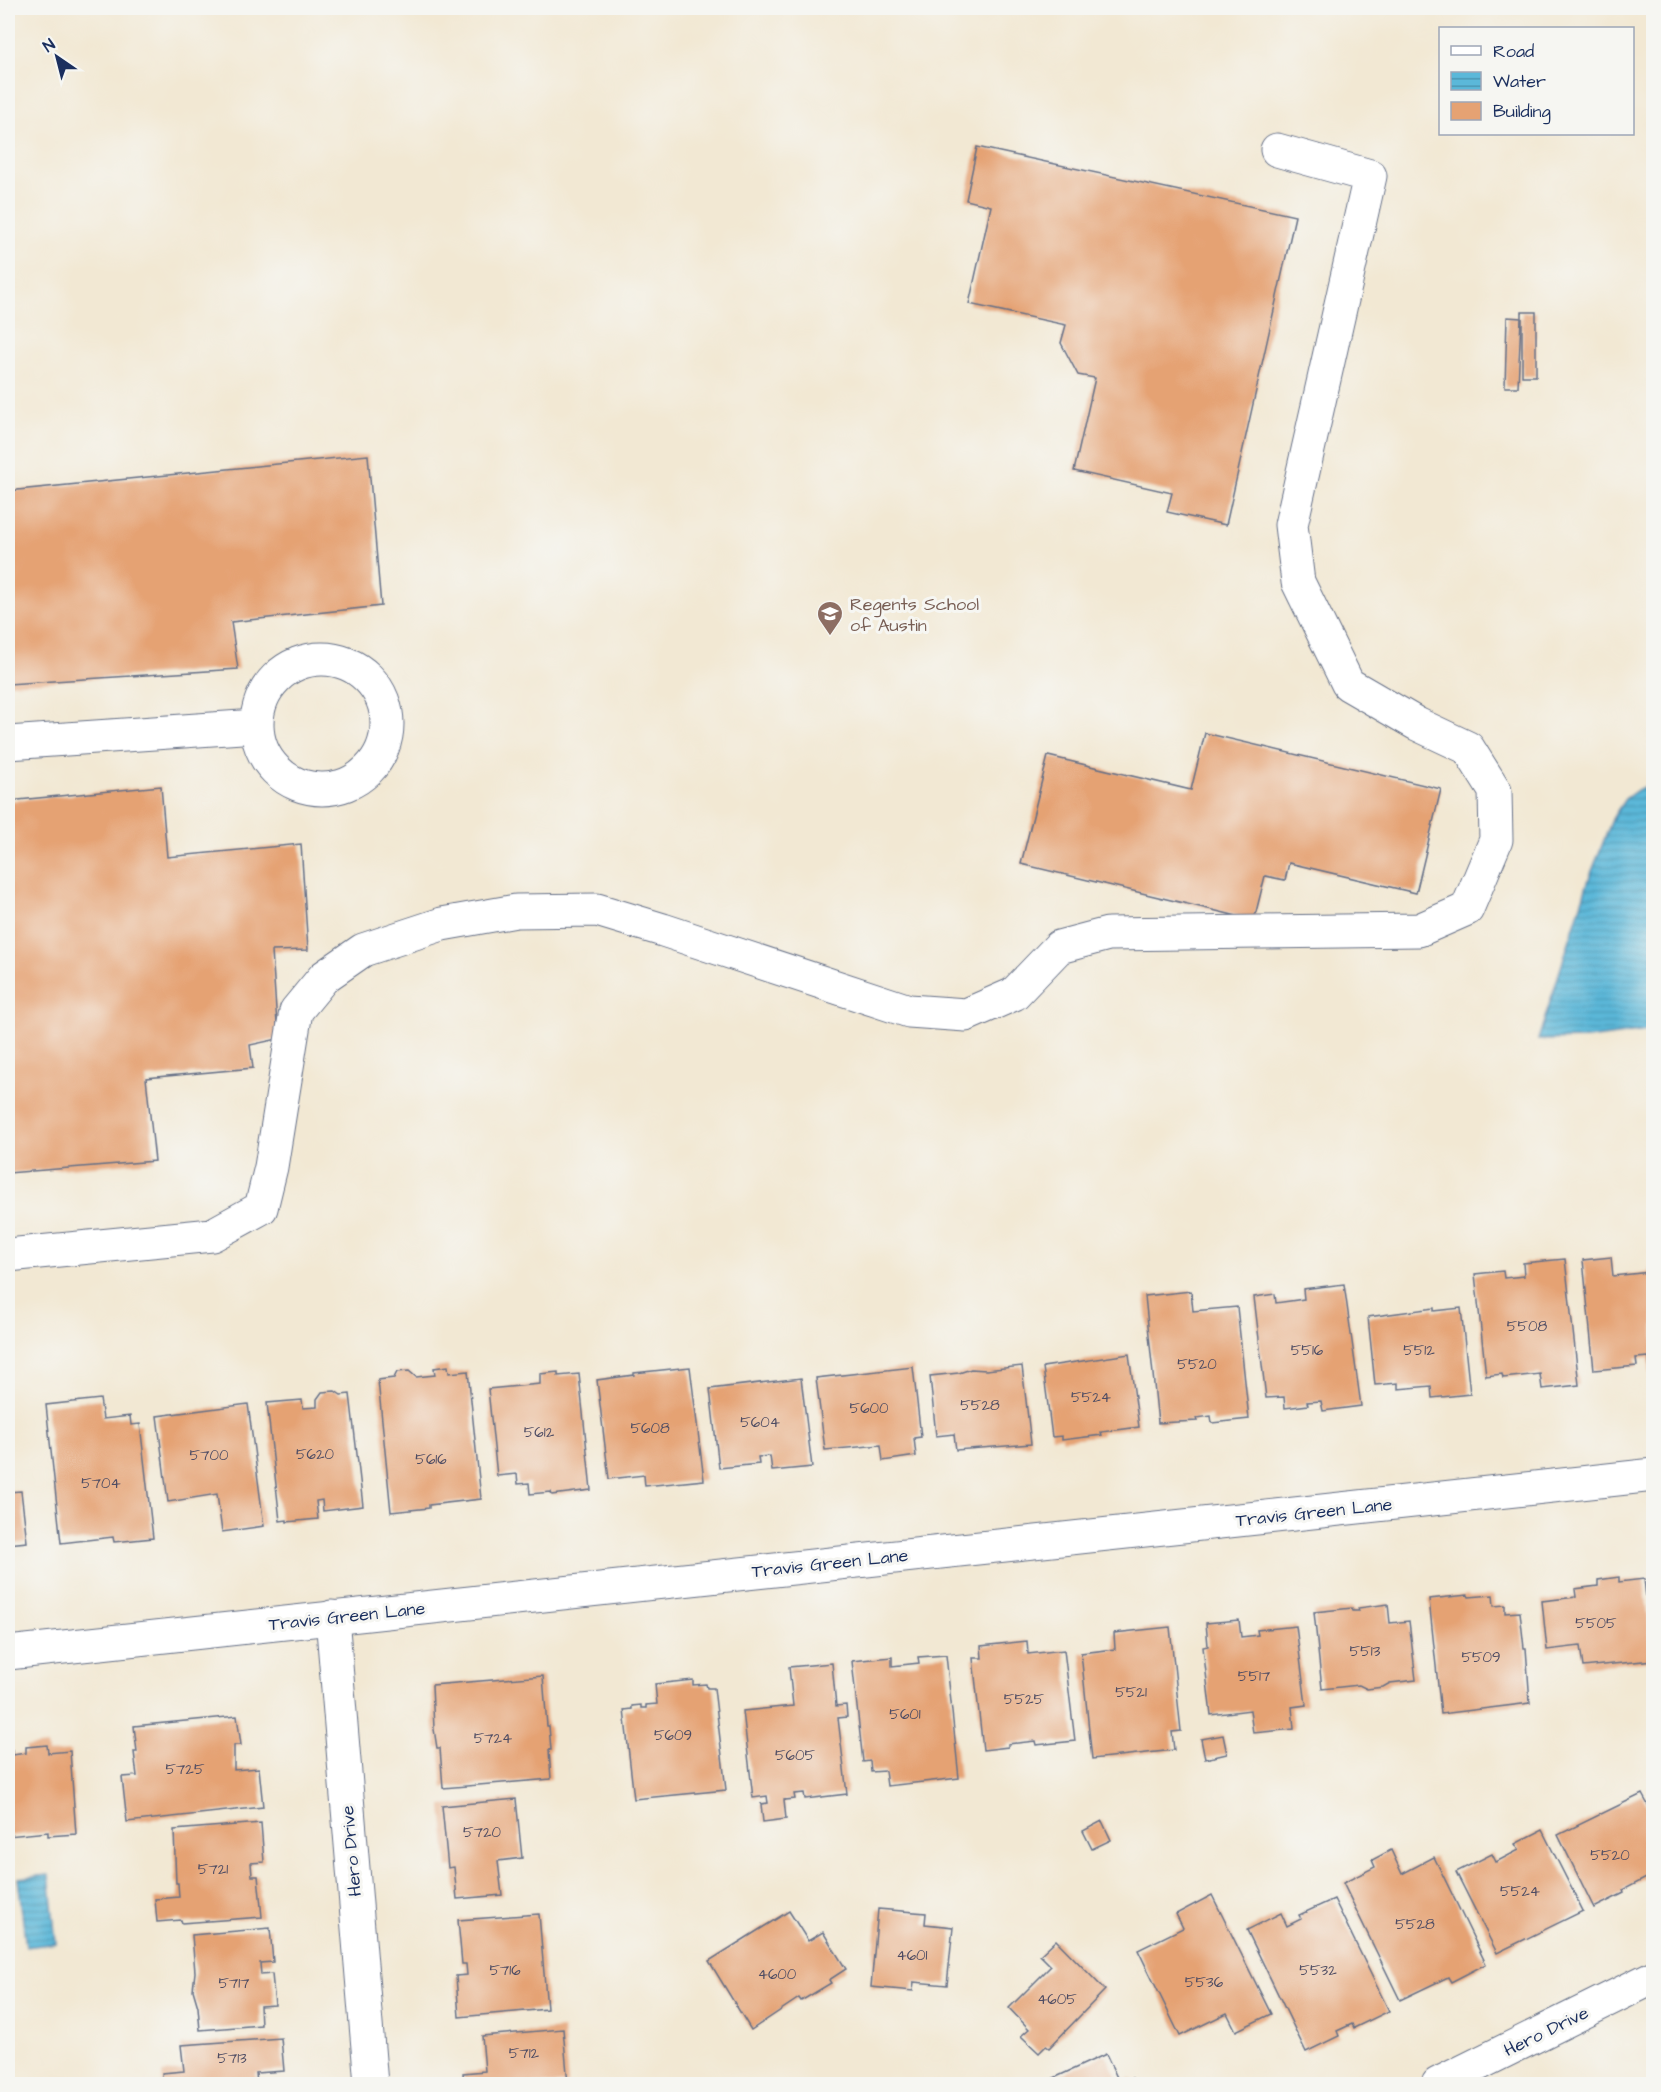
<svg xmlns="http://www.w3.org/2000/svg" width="1661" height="2092" font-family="'Architects Daughter',sans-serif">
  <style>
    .water { fill: url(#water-rules); stroke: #3b749c; stroke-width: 1.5 }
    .building { fill: #e5a273 }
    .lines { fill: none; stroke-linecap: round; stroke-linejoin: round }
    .minor-casing { stroke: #667087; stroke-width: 35 }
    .minor { stroke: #fff; stroke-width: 33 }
    .labels { text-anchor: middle; stroke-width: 6; stroke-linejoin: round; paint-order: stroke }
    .number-label { font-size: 15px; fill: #4e4c63 }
    .education-label { font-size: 18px; fill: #785e54; stroke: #f6f6f2; text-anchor: start }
    .street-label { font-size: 18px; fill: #1b2f5e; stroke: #f6f6f2 }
  </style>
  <defs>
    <pattern id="water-rules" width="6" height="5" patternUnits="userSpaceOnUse" patternTransform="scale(1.5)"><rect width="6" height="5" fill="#5bb8d9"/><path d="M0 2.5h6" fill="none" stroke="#4a96b3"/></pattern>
  </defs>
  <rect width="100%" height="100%" fill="#f6f6f2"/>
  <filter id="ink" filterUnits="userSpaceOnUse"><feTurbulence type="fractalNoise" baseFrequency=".0167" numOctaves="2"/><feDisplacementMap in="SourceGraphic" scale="12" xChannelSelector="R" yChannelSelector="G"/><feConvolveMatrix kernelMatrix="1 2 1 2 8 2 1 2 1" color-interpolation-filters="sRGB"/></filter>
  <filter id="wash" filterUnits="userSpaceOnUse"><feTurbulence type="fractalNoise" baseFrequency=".008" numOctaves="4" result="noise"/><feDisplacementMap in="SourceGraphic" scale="24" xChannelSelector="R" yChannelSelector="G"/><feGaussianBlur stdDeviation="1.35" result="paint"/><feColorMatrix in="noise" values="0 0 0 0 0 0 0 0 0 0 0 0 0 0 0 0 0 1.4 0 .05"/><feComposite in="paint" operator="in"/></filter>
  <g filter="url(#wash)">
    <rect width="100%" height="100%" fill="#f2e8d3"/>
    <g class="water">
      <path d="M1653,784V1030L1587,1039L1538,1040L1589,879L1613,817L1625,799L1639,789Z"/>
      <path d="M49,1875L56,1943L26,1947L18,1878Z"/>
    </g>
    <g id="blocks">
      <g class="building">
        <path d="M977,147L1295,216L1226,525L1167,512L1172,493L1074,471L1095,378L1078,375L1061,343L1066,325L969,304L991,206L966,200Z"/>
        <rect x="1522" y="312" width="14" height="64"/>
        <path d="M1507,317L1521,318L1518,387H1505Z"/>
        <path d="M368,455L381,606L231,622L238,669L8,684V491Z"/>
        <path d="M1205,733L1441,789L1416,893L1289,863L1285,880L1265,876L1254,920L1021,864L1048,756L1191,790Z"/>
        <path d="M161,786L167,857L301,844L308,950L272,951L278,1039L250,1045L253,1068L146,1078L155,1161L8,1173V801Z"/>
        <path d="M1611,1257L1613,1276L1650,1272L1649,1268H1654V1375H1650L1649,1357L1636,1358L1637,1366L1594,1370L1583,1260Z"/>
        <path d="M1565,1259L1579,1385L1542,1389L1540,1374L1503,1378L1502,1374L1486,1376L1475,1274L1503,1271L1504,1278L1524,1276L1523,1263Z"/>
        <path d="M1344,1284L1361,1406L1323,1411L1321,1401L1307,1402L1308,1405L1285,1408L1284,1397L1266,1398L1254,1297L1275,1294L1276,1303L1304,1299L1303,1289Z"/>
        <path d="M1191,1291L1193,1311L1237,1307L1249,1419L1212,1423L1211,1416L1196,1418L1197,1421L1158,1423L1145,1296Z"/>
        <path d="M1434,1308V1311L1461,1308L1470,1394L1432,1398L1431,1386L1398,1389V1383L1375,1385L1368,1317Z"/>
        <path d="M1129,1354L1139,1427L1101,1432L1102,1435L1062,1440V1436L1052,1437L1043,1367Z"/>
        <path d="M448,1366L449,1373L468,1371L481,1499L429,1505V1508L391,1512L378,1380L394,1378L397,1372L409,1371L416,1377L435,1375L434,1368Z"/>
        <path d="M1022,1366L1031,1444L956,1450L954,1434L936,1436L930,1376L959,1373L971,1369L986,1370Z"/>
        <path d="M690,1367L704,1480L645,1486L644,1475L609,1479L597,1380L634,1375V1373Z"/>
        <path d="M913,1367L921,1437L914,1438L916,1456L883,1461L881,1445L825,1450L816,1378Z"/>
        <path d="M558,1372V1376L579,1374L591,1490L552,1495L551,1492L530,1494L529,1483L518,1484L517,1474L497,1476L488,1389L540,1384V1374Z"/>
        <path d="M801,1378L812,1467L772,1471L770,1456L758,1457L759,1464L719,1468L710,1389Z"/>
        <path d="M335,1391L341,1395L350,1394L363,1506L323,1511L322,1500L316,1501L318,1519L287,1522V1520L280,1521L267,1403L302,1400L303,1408L317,1407V1399L322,1392Z"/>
        <path d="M100,1399L103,1419L130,1416L131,1425L140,1424L153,1538L114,1542L113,1537L61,1543L46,1405Z"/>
        <path d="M248,1404L264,1526L222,1532L217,1494L168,1502L157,1416Z"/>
        <path d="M21,1491L27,1542L8,1544V1492Z"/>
        <path d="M1619,1577V1582L1644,1579L1653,1660L1583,1667L1580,1646L1547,1650L1542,1601L1576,1597L1575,1589L1598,1586V1580Z"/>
        <path d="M1468,1595L1469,1597L1493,1595L1494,1606L1505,1605V1613L1520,1612L1524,1648H1526L1530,1703L1441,1714L1429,1599Z"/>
        <path d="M1388,1604L1390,1623L1409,1621L1416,1680L1390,1683L1383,1687L1367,1689L1359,1685L1322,1689L1314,1612L1352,1608L1353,1611H1359L1358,1608Z"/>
        <path d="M1239,1620L1241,1637L1258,1635L1257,1630L1296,1626L1306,1705L1292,1707L1294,1729L1253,1733L1250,1710L1211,1715L1203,1647L1208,1646L1206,1623Z"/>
        <path d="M1170,1627L1181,1731L1172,1732L1174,1750L1092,1759L1081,1653L1115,1649L1114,1633Z"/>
        <path d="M1027,1641L1028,1654L1064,1650L1075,1741L1036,1745L1035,1741L1008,1744V1747L983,1750L973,1658H982L981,1646Z"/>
        <path d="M946,1655L959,1778L887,1786L885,1771L871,1772L870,1761L863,1762L852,1661L892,1657V1666L919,1663L918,1657Z"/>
        <path d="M832,1663L836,1706L846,1705L847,1717L838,1718L847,1794L805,1799L804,1793L794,1794L795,1799L784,1800L786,1819L763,1822L761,1804L768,1803L767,1796L753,1798L743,1711L793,1706L789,1667Z"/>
        <path d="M543,1676L547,1726H549L551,1750H549L551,1779L443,1788L440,1748H437L434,1729L432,1685Z"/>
        <path d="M693,1680V1685L706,1684L707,1688H714L726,1790L634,1799L624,1710L632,1709V1706L641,1705V1708H646V1705L657,1704L655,1684Z"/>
        <path d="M237,1716L241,1745H234V1770L259,1768L263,1807L127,1822L122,1777L137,1776L134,1752H137L134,1726Z"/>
        <path d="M1223,1735L1227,1754L1205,1759L1201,1739Z"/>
        <path d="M47,1745L48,1753L70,1751L76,1834L48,1836V1832L8,1836V1751H13V1755L26,1753V1747Z"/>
        <path d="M1642,1794L1654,1816V1874L1623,1890L1624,1893L1594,1908L1558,1835Z"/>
        <path d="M516,1799L522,1858L498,1861L502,1895L457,1899L454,1867L448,1868L442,1806Z"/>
        <path d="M1102,1821L1111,1840L1092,1849L1083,1831Z"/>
        <path d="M261,1823L264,1862L251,1863L252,1876H258L262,1917L182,1923L181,1920L157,1922L155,1899L179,1897L178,1883H176L174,1830Z"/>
        <path d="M1542,1830L1583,1911L1497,1953L1456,1872L1492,1854L1496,1862L1519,1850L1515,1844Z"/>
        <path d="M1391,1850L1402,1874L1434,1857L1486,1964L1451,1982L1448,1977L1400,2000L1343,1883L1375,1867L1372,1860Z"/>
        <path d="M1212,1895L1271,2014L1236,2031L1227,2013L1180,2036L1138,1950L1183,1928L1176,1914Z"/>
        <path d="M1334,1899L1389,2011L1354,2028L1352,2024L1337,2031L1339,2036L1306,2052L1247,1930L1281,1913L1287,1926L1301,1919L1299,1915Z"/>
        <path d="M878,1909L926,1913L925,1924L953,1927L947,1985L914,1982L913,1991L871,1987Z"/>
        <path d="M789,1911L808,1941L823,1932L846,1969L829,1980L831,1983L801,2001L799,1998L751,2030L709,1961Z"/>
        <path d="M539,1914L547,2009L459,2017L456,1976L467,1975L466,1964H462L458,1920Z"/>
        <path d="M270,1928L273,1962L260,1963L261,1975L272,1974L275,2005L260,2006L261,2025L200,2030L198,2007L193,1990L195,1972L192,1935Z"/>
        <path d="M1056,1940L1105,1990L1049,2048L1046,2046L1039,2053L1021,2036L1029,2029L1009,2008L1051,1966L1040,1955Z"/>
        <path d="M563,2029L568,2084H464L463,2073L485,2071L482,2036Z"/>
        <path d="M281,2038L284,2071L256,2073L257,2084H163L162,2073L184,2071L181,2045Z"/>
        <path d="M1106,2054L1120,2084L1132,2078L1135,2084H1041Z"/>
      </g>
    </g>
  </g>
  <g filter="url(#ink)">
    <use href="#blocks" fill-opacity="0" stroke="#667087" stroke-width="1.5"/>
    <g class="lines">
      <defs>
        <g id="minor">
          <circle cx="322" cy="724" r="65"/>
          <path d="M8,743L256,726"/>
          <path d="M8,1255L212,1235L261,1208L271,1167L296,1011L324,977L363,950L442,924L516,911L597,910L663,930L909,1011L966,1015L1014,994L1059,947L1108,934L1419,930L1467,909L1496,840L1495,791L1468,748L1417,724L1348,684L1298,582L1291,525L1370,176L1277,150"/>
          <path d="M332,1617L371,2084"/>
          <path d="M8,1653L1654,1475"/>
          <path d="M1438,2084L1654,1977"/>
        </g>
      </defs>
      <use href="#minor" class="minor-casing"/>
      <use href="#minor" class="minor"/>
    </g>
  </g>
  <defs>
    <symbol id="school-pin" viewBox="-11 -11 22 30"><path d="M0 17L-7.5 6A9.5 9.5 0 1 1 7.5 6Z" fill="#8d6e63" stroke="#f6f6f2"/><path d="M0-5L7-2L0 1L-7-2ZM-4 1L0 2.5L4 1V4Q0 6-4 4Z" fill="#fff"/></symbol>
  </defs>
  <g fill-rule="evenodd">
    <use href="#school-pin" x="815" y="599" width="30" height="40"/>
  </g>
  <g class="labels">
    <g class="number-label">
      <text x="1527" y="1331">5508</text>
      <text x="1307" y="1355">5516</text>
      <text x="1419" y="1355">5512</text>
      <text x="1197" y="1369">5520</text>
      <text x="1091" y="1402">5524</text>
      <text x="980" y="1410">5528</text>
      <text x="869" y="1413">5600</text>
      <text x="760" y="1427">5604</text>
      <text x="650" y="1433">5608</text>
      <text x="539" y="1437">5612</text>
      <text x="315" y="1459">5620</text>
      <text x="209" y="1460">5700</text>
      <text x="431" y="1464">5616</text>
      <text x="101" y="1488">5704</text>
      <text x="1596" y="1628">5505</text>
      <text x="1365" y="1656">5513</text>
      <text x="1481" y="1662">5509</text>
      <text x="1254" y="1681">5517</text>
      <text x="1131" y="1697">5521</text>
      <text x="1024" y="1704">5525</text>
      <text x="905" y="1719">5601</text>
      <text x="673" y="1740">5609</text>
      <text x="493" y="1743">5724</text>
      <text x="795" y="1760">5605</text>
      <text x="185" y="1774">5725</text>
      <text x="482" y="1837">5720</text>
      <text x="1610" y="1860">5520</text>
      <text x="213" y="1874">5721</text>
      <text x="1520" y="1896">5524</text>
      <text x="1415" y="1929">5528</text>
      <text x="912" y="1960">4601</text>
      <text x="505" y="1975">5716</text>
      <text x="1318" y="1975">5532</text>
      <text x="777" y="1979">4600</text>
      <text x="1204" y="1987">5536</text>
      <text x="234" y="1988">5717</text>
      <text x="1057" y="2004">4605</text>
      <text x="524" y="2058">5712</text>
      <text x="232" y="2063">5713</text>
    </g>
    <g class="education-label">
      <text x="850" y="610">Regents School<tspan x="850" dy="21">of Austin</tspan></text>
    </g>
    <g class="street-label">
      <text transform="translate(1314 1512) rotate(-6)" y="6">Travis Green Lane</text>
      <text transform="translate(830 1563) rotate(-6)" y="6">Travis Green Lane</text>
      <text transform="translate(347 1616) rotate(-6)" y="6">Travis Green Lane</text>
      <text transform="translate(351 1851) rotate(-95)" y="6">Hero Drive</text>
      <text transform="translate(1546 2031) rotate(-26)" y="6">Hero Drive</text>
    </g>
  </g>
  <rect width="1661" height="2092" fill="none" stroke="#f6f6f2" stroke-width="30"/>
  <rect x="1439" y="27" width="195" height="108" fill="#f6f6f2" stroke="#9ea6b7" stroke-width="1.5"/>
  <rect x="1451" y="46" width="30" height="9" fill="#ffffff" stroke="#9ea6b7" stroke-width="1.5"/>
  <text x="1493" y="57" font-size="18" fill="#1b2f5e">Road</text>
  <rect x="1451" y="72" width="30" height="18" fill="url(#water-rules)" stroke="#9ea6b7" stroke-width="1.5"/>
  <text x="1493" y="87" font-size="18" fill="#1b2f5e">Water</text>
  <rect x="1451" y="102" width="30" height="18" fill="#e5a273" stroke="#9ea6b7" stroke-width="1.5"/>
  <text x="1493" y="117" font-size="18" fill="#1b2f5e">Building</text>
  <g transform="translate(57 57) rotate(325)" stroke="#f6f6f2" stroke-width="4.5" paint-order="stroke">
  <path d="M0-4.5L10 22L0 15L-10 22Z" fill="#1b2f5e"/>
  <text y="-9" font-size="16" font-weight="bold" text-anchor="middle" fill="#1b2f5e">N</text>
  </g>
</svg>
